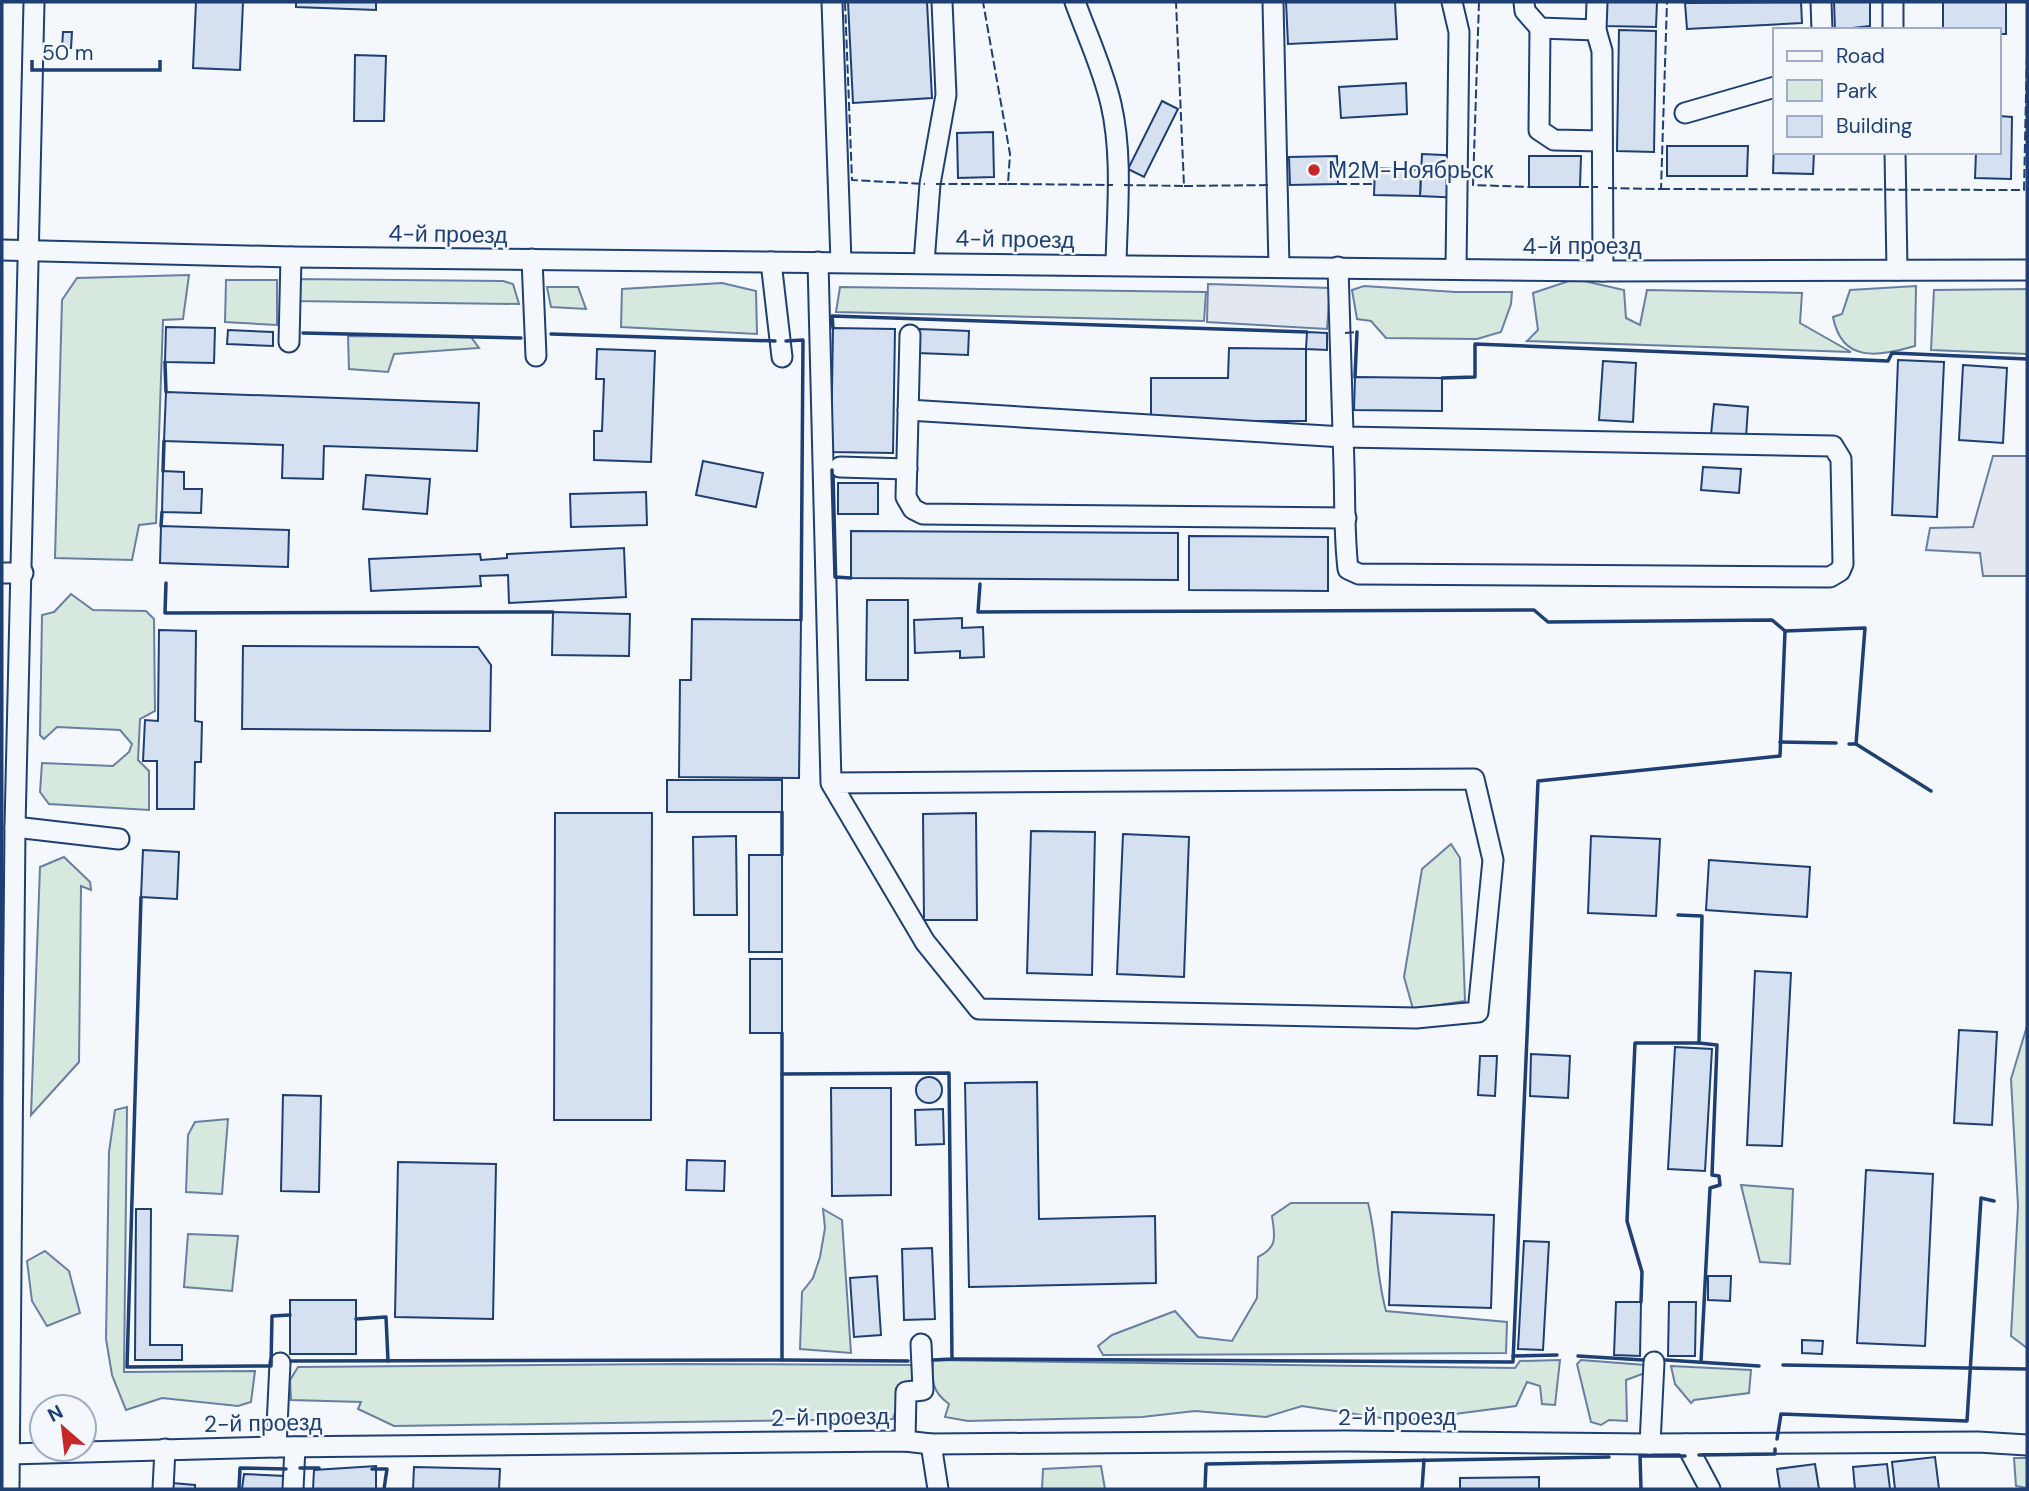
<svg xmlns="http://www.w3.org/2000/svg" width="2029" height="1491" font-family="'DM Sans',sans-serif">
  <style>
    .green { fill: #d7e8df; stroke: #687fa3; stroke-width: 2 }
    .parking { fill: #e3e8f0; stroke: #687fa3; stroke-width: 2 }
    .building { fill: #d5e0f0; stroke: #1d3f73; stroke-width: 2 }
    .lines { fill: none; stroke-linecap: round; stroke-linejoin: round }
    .minor-casing { stroke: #1d3f73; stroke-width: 23 }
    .minor { stroke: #f4f7fb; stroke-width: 19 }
    .fence { stroke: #1d3f73; stroke-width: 2; stroke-dasharray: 9 3.5; stroke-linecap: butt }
    .wall { stroke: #1d3f73; stroke-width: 3.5 }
    .poi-dot { fill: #c62828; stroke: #f4f7fb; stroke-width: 2.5 }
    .labels { text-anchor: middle; stroke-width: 5; stroke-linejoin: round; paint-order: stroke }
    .poi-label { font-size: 23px; fill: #1d3f73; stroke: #f4f7fb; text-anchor: start }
    .street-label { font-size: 23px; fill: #1d3f73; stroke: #f4f7fb }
  </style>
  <rect width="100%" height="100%" fill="#f4f7fb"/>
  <g class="green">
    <path d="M189,275L183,319L163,320L156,523L139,525L132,560L55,558L62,300L77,278Z"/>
    <path d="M294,279L503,281L513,284L519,304L294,301Z"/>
    <path d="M1575,279L1624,290L1626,318L1640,325L1647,290L1802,293L1800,323L1851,352L1527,341L1538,330L1533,293Z"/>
    <path d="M226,280H277V325L225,322Z"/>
    <path d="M722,283L756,291L757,334L621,327L622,289Z"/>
    <path d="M1364,286L1455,292H1512L1511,304L1501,332L1477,339L1386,338L1371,321L1357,319L1352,290Z"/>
    <path d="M1916,286L1915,346C1879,356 1842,364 1833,317L1842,314L1850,290Z"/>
    <path d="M547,287H578L586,309L551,307Z"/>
    <path d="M840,287L1206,292L1204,321L836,312Z"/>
    <path d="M2027,289V354L1931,350L1934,290Z"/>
    <path d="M348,336L471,337L479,348L394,354L388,372L349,369Z"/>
    <path d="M71,594L93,610L146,611L154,619L155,711L140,719L138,760L149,771V810L49,804L40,792L42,763L113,766L129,752L132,744L120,730L57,727L44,739L40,735L42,615L54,612Z"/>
    <path d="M1451,844L1460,858L1465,1001L1413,1009L1404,977L1422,869Z"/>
    <path d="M64,857L90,882L91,890L81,886L79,1062L31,1115L40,867Z"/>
    <path d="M2027,1026V1348L2011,1336L2018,1206L2011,1079Z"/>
    <path d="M127,1107L124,1372L255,1371L251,1402L238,1406L162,1398L126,1410L112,1375L106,1339L109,1152L115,1110Z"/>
    <path d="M228,1119L222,1194L186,1192L188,1135L195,1122Z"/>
    <path d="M1741,1185L1793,1189L1790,1264L1760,1262Z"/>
    <path d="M1291,1203H1368C1377,1239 1376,1275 1386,1311L1507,1322L1506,1353L1103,1355L1098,1346L1112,1335L1175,1311L1198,1337L1232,1341L1257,1298L1258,1257C1278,1247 1275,1237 1272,1216Z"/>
    <path d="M823,1209L842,1220L851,1353L800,1349L802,1292L813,1278L820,1257L825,1228Z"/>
    <path d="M188,1234L238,1236L232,1291L184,1287Z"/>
    <path d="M45,1251L69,1271L80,1313L47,1326L32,1301L27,1261Z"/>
    <path d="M933,1360L1515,1368L1520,1361L1560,1360L1555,1405L1542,1404L1540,1386L1527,1382L1516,1406L1401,1421L1302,1406L1266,1417L1195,1411L1142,1417L968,1421L945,1417L949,1404C931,1391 932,1380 933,1360Z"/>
    <path d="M1581,1360L1645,1365V1373L1626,1380L1627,1421L1609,1420L1601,1425L1591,1422L1577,1364Z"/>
    <path d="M677,1364L913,1365L916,1383L899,1400L893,1419L394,1426L358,1409L361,1402L291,1400L290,1380L298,1367Z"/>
    <path d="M1671,1366L1751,1370L1749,1393L1694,1400L1691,1403L1675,1384Z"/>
    <path d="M2014,1458H2027V1488L2016,1486Z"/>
    <path d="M1101,1466L1105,1489H1042L1043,1469Z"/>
  </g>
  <g class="parking">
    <path d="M1208,284L1330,288L1327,329L1207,322Z"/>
    <path d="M1993,456H2027V576H1983L1980,553L1926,550L1930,528L1973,527Z"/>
  </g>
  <g class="building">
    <path d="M196,2H243L240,70L193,68Z"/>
    <path d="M296,2H376V10L296,7Z"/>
    <path d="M848,2H927L932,98L853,103Z"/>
    <path d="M1286,2H1395L1397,39L1288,44Z"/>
    <path d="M1606,2H1657L1656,27L1605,26Z"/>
    <path d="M1801,2L1802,23L1687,29L1685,3Z"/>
    <path d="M1834,2H1870V26L1835,30Z"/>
    <path d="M1943,2H2006V34H1999V30H1943Z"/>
    <path d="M1619,30L1656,31L1654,152L1617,151Z"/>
    <path d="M63,32H72L71,48H62Z"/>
    <path d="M355,55L386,56L384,121H354Z"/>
    <path d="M1406,83L1407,114L1341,118L1339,87Z"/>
    <path d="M1162,101L1178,109L1144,177L1128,169Z"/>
    <path d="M1775,106V152H1814L1813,174L1773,173Z"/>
    <path d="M1999,116L2012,117L2011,179L1975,178L1976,152H1999Z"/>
    <path d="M993,132L994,177L958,178L957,133Z"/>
    <path d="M1667,146H1748L1747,176H1667Z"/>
    <path d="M1422,154L1465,156L1463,198L1420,196Z"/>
    <path d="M1337,156L1338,184L1290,185L1289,157Z"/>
    <path d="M1529,156H1581L1580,187H1529Z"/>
    <path d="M1375,168L1421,170L1420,196L1374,195Z"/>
    <path d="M166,327L215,328L214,363L165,362Z"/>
    <path d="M833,328L895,329L893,453L831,452Z"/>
    <path d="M919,329L969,331L968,355L918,353Z"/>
    <path d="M228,330L273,332V346L227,344Z"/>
    <path d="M1307,332L1327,333V350L1306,349Z"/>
    <path d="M1229,348L1306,349V421H1151V378H1228Z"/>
    <path d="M597,349L655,351L651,462L594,460V431H602L604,379H596Z"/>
    <path d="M1898,360L1944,362L1937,517L1892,515Z"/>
    <path d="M1603,361L1636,363L1633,422L1599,420Z"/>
    <path d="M1963,365L2007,368L2003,443L1959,440Z"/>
    <path d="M1355,377L1442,378V411L1354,410Z"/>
    <path d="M166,392L479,403L477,451L324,446L323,479L282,478L283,445L164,441Z"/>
    <path d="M1714,404L1748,407L1746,438L1711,435Z"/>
    <path d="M703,461L763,473L756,507L696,495Z"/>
    <path d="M1703,467L1741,469L1739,493L1701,490Z"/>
    <path d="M163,471L184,472V489H202L201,513L162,512Z"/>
    <path d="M366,475L430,479L427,514L363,509Z"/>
    <rect x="838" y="483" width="40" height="31"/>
    <path d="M646,492L647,525L571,527L570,494Z"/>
    <path d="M161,526L289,530L288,567L160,563Z"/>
    <path d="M851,531L1178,533V580L851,578Z"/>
    <path d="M1189,536L1328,537V591L1189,590Z"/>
    <path d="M624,548L626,597L509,603L508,575L480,576L481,586L371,591L369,559L480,554L481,560L507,558V554Z"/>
    <path d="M867,600H908V680H866Z"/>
    <path d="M553,612L630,614L629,656L552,655Z"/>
    <path d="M962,618V628L983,627L984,657L960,658V651L915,653L914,620Z"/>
    <path d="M692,619L801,620L799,778L679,777L680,680H691Z"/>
    <path d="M159,630L196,631L195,721L202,722L201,762H195L194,809H157V761H143L145,720L158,721Z"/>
    <path d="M243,646L478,647L491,665L490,731L242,729Z"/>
    <rect x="667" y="780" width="115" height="32"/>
    <path d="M555,813H652L651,1120H554Z"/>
    <path d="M976,813L977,920H924L923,814Z"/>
    <path d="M1031,831L1095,832L1092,975L1027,973Z"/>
    <path d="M1123,834L1189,837L1184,977L1117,974Z"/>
    <path d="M736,836L737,915H694L693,837Z"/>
    <path d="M1591,836L1660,839L1656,916L1588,913Z"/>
    <path d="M143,850L179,852L177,899L141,897Z"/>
    <rect x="749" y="855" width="33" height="97"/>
    <path d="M1709,860L1810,867L1807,917L1706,910Z"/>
    <rect x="750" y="959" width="32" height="74"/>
    <path d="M1755,971L1791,973L1782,1146L1747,1145Z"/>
    <path d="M1959,1030L1997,1032L1992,1125L1954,1123Z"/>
    <path d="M1675,1047L1712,1049L1705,1171L1668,1169Z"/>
    <path d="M1531,1054L1570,1056L1568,1098L1530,1096Z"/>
    <path d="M1480,1056H1497L1495,1096L1478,1095Z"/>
    <circle cx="929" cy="1090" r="13"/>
    <path d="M1037,1082L1039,1219L1155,1216L1156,1283L969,1287L965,1083Z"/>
    <path d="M831,1088H891V1195L832,1196Z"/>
    <path d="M283,1095L321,1096L319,1192L281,1191Z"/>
    <path d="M943,1109L944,1144L916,1145L915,1110Z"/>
    <path d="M687,1160L725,1161L724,1191L686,1190Z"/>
    <path d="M398,1162L496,1164L493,1319L395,1317Z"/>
    <path d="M1866,1170L1933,1174L1925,1346L1857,1343Z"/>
    <path d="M136,1209H151L150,1345H182V1360H135Z"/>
    <path d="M1392,1212L1494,1215L1491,1308L1389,1305Z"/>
    <path d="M1524,1241L1549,1242L1543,1350L1518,1349Z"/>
    <path d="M932,1248L935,1319L904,1320L902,1249Z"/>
    <path d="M877,1276L881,1335L854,1337L850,1278Z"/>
    <path d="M1708,1276H1731L1730,1301L1708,1300Z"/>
    <rect x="290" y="1300" width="66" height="54"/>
    <path d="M1616,1302H1641L1640,1356L1614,1355Z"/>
    <path d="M1669,1302H1696L1695,1356H1668Z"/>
    <path d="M1802,1340L1823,1341L1822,1354L1802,1353Z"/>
    <path d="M1935,1457L1939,1489H1895L1892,1462Z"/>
    <path d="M1815,1464L1819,1489H1780L1777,1469Z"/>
    <path d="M1887,1464L1890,1489H1855L1853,1467Z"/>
    <path d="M376,1466V1489H313L314,1470Z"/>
    <path d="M414,1467L500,1469L499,1489H413Z"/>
    <path d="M244,1474L285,1476L284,1489H242Z"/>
    <path d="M1539,1477V1489H1460V1478Z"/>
    <path d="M172,1483L195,1485V1489H172Z"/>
  </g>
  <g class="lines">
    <defs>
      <g id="minor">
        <path d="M832,2L841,262"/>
        <path d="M1075,2C1087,35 1103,69 1111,104C1123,156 1117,212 1116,265"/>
        <path d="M1273,2L1279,267"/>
        <path d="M1452,2L1459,32L1456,269"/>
        <path d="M1524,2L1525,11L1540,28L1596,30"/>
        <path d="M1597,2L1596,30L1602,51L1603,271"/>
        <path d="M1821,2L1822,30"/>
        <path d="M1893,2V30"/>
        <path d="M1540,28L1539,130L1554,140L1602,141"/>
        <path d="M1685,113L1775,87"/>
        <path d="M1895,152L1897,270"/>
        <path d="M2,250L291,257L1603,271L2027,270"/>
        <path d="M532,259L536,356"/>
        <path d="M771,262L782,357"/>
        <path d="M818,262L831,783L925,942L979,1009L1416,1018L1478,1012L1493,860L1474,779L831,783"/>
        <path d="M924,263L930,184L946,95L942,2"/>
        <path d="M910,335L906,497L913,509L923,514L1346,518"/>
        <path d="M289,342L291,257"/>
        <path d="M908,410L1343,437L1833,446L1841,459L1843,564L1840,571L1830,577L1359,574L1348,569C1344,535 1345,500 1344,466C1342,400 1340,334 1338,267"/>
        <path d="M840,467L907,469"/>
        <path d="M2,573H23"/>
        <path d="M15,827L119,839"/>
        <path d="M1654,1362L1650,1444L1978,1442L2027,1445"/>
        <path d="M905,1441L906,1392L923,1390L921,1344"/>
        <path d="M931,1444L938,1489"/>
        <path d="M1686,1444L1710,1489"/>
        <path d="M276,1447L280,1363"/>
        <path d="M9,1454L276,1447L905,1441L931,1444L1345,1441L1650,1444"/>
        <path d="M9,1489L15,827L34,2"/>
        <path d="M163,1489L165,1449"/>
        <path d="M293,1489L295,1447"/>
      </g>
    </defs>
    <use href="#minor" class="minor-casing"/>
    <use href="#minor" class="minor"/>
    <g class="fence">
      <path d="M845,2L852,180L925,184"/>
      <path d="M1479,2L1473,185L1529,187"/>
      <path d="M936,184H1008L1010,154L983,2"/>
      <path d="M1008,184L1113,185"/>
      <path d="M1338,184H1375"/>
      <path d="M1124,185L1184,186L1176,2"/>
      <path d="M1184,186L1271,185"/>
      <path d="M1580,187H1598"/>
      <path d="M1608,188L1661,189L1667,2"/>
      <path d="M1661,189L2024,190L2027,49"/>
      <path d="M1345,333L1357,332"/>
    </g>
    <g class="wall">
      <path d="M833,328L832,316L1307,332"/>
      <path d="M303,333L521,338"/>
      <path d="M551,334L775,341"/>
      <path d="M786,341L803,340L801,620"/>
      <path d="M165,362L166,392"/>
      <path d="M1355,377L1357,332"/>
      <path d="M1442,378L1475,377V344L1888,361L1892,353L2027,359"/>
      <path d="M832,470L835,577L851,578"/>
      <path d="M163,471L164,441"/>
      <path d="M161,526L162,512"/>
      <path d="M166,583L165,613L553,612"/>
      <path d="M1785,631L1865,628L1856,744H1849"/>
      <path d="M1780,742L1836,743"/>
      <path d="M1856,744L1931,791"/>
      <path d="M782,812V855"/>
      <path d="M141,897L127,1367L271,1366L272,1316L290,1315"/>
      <path d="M1699,1043L1717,1045L1712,1175L1719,1176L1720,1185L1710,1188L1701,1362"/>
      <path d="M782,1074L949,1073L952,1359L933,1360"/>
      <path d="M1641,1302L1642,1272L1627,1221L1635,1043H1699L1702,916L1678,915"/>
      <path d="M356,1319L386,1317L388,1361"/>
      <path d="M1513,1356L1557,1355"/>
      <path d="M1578,1356L1643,1360"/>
      <path d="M952,1359L1513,1362L1538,781L1780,756L1785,631L1772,620L1548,622L1534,610L978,612L980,584"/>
      <path d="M782,1360L908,1361"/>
      <path d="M1666,1360L1759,1366"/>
      <path d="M291,1361L782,1360V1033"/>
      <path d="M1783,1365L2027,1369"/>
      <path d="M1777,1439L1781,1414L1967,1421L1981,1198L1994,1201"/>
      <path d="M1699,1455L1775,1454V1449"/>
      <path d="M300,1468H319"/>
      <path d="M372,1469H387L384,1489"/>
      <path d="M239,1489L240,1468L286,1469"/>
      <path d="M1205,1489L1206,1464L1609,1457"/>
      <path d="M1422,1489L1424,1460"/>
      <path d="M1641,1489L1640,1456H1685"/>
    </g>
  </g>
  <circle class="poi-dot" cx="1314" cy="170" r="7"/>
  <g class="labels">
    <g class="poi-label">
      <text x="1328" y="178">М2М-Ноябрьск</text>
    </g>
    <g class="street-label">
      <text transform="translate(448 234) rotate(1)" y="8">4-й проезд</text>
      <text transform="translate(1015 239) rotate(1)" y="8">4-й проезд</text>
      <text x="1582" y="254">4-й проезд</text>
      <text transform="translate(830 1417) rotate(-1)" y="8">2-й проезд</text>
      <text x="1397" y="1425">2-й проезд</text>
      <text transform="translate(263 1423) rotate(-1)" y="8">2-й проезд</text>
    </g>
  </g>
  <rect width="2029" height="1491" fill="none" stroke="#1d3f73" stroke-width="7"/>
  <rect x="1773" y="28" width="228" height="126" fill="#f4f7fb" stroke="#9eadc5" stroke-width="2"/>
  <rect x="1787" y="51" width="35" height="10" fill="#f4f7fb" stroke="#9eadc5" stroke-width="2"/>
  <text x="1836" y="63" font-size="21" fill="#1d3f73">Road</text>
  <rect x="1787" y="80" width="35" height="21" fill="#d7e8df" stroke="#9eadc5" stroke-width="2"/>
  <text x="1836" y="98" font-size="21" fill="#1d3f73">Park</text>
  <rect x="1787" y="116" width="35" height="21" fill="#d5e0f0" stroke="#9eadc5" stroke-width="2"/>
  <text x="1836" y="133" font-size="21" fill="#1d3f73">Building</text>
  <g transform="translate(63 1428) rotate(332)"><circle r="33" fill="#f4f7fb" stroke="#9eadc5" stroke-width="2"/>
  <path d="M0-5L12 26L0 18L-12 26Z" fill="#c62828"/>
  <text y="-10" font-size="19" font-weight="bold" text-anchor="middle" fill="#1d3f73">N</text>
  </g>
  <path d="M32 60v10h128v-10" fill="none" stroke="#1d3f73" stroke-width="3.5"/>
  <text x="42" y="60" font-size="21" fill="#1d3f73" stroke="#f4f7fb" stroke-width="5" paint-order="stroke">50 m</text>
</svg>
